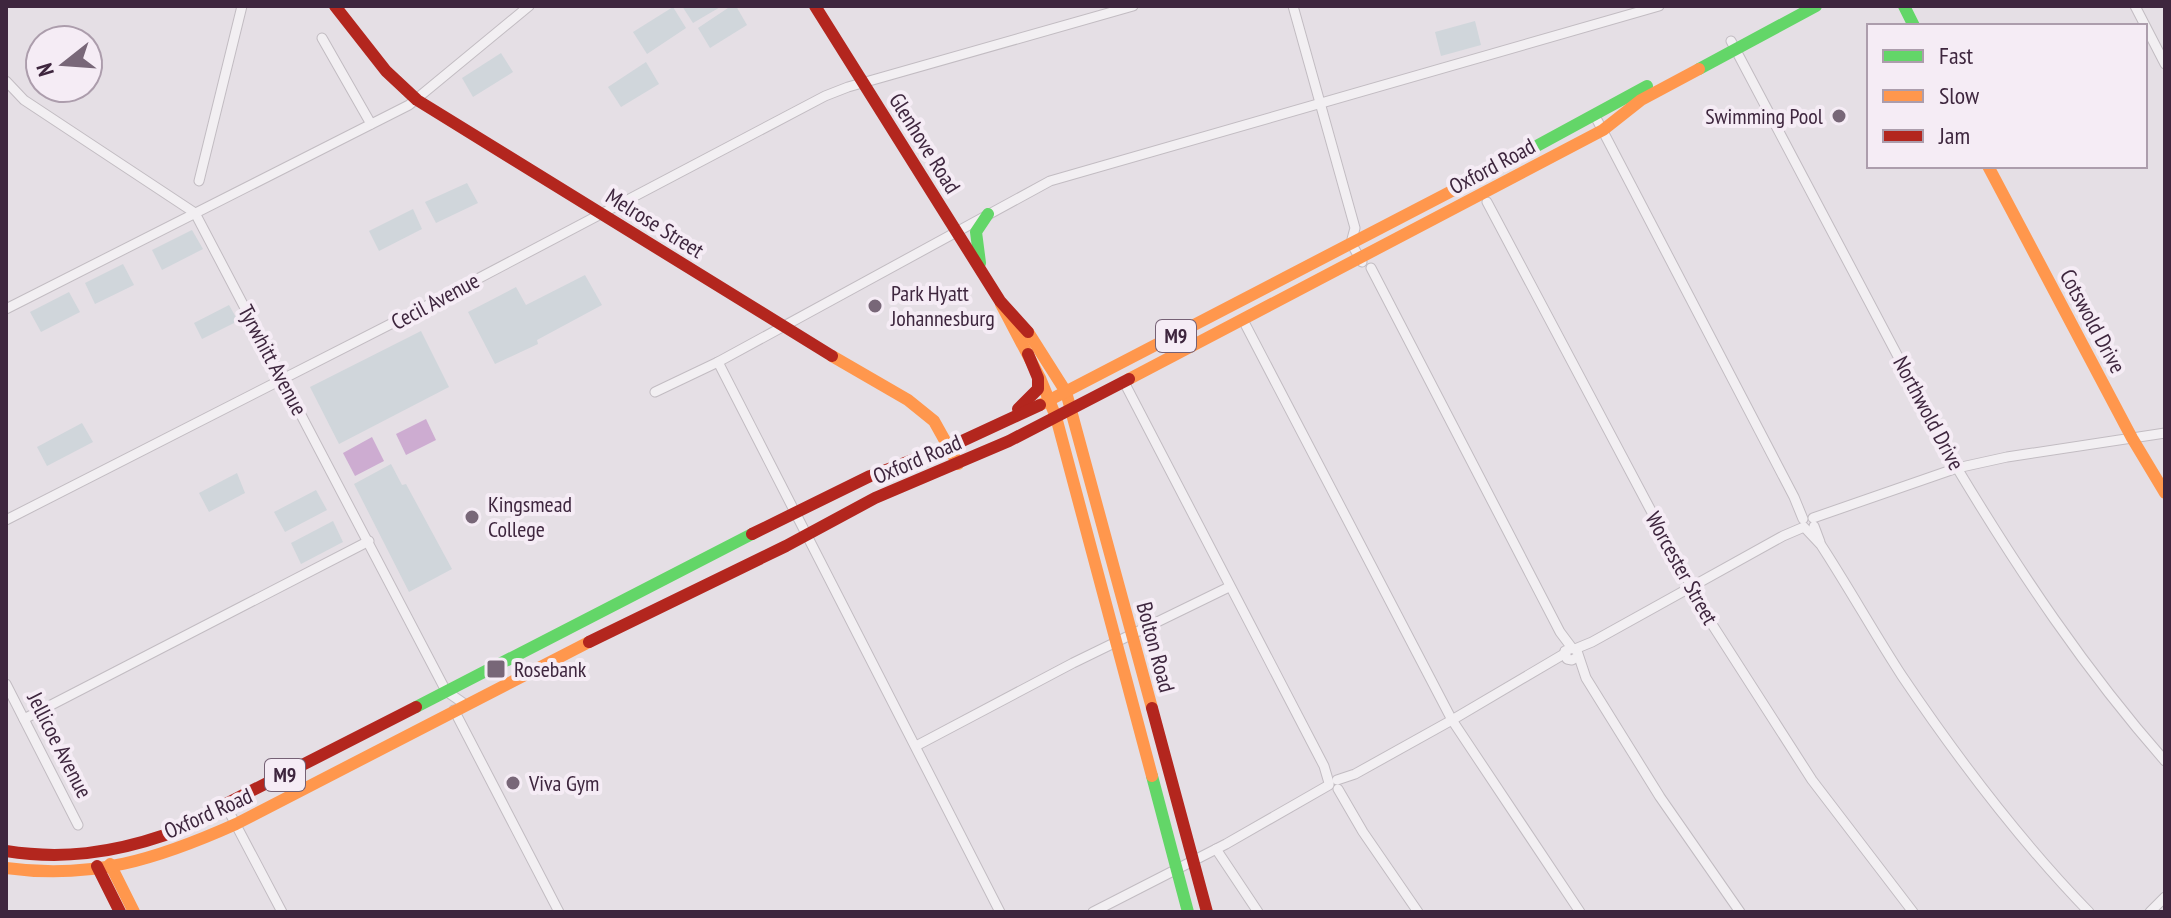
<svg xmlns="http://www.w3.org/2000/svg" width="2171" height="918" font-family="'PT Sans Narrow',sans-serif">
  <style>
    .green { fill: #d0d6db }
    .water { fill: #cdacd1 }
    .lines { fill: none; stroke-linecap: round; stroke-linejoin: round }
    .street-casing { stroke: #c2bcc2; stroke-width: 11 }
    .street { stroke: #f2eff2; stroke-width: 9 }
    .fast { stroke: #63d668; stroke-width: 12 }
    .slow { stroke: #ff974d; stroke-width: 12 }
    .jam { stroke: #b3261e; stroke-width: 12 }
    .poi-dot { fill: #786778; stroke: #f5ecf5; stroke-width: 3 }
    .labels { text-anchor: middle; stroke-width: 8; stroke-linejoin: round; paint-order: stroke }
    .shield { fill: #f5ecf5; stroke: #756175; stroke-width: 2 }
    .shield-label { font-size: 20px; font-weight: bold; fill: #3e263e }
    .poi-label { font-size: 22px; fill: #3e263e; stroke: #f5ecf5; text-anchor: start }
    .street-label { font-size: 22px; fill: #3e263e; stroke: #f5ecf5 }
  </style>
  <rect width="100%" height="100%" fill="#e5dfe5"/>
  <g class="green">
    <path d="M682,6H722L693,23Z"/>
    <path d="M731,6H736L747,25L710,48L698,28Z"/>
    <path d="M673,7L686,28L647,54L633,32Z"/>
    <path d="M1475,21L1481,45L1441,56L1435,32Z"/>
    <path d="M501,53L513,72L473,97L462,78Z"/>
    <path d="M646,62L659,84L621,107L608,87Z"/>
    <path d="M467,183L478,203L436,223L425,202Z"/>
    <path d="M413,209L422,229L379,251L369,231Z"/>
    <path d="M192,230L203,249L162,270L152,250Z"/>
    <path d="M123,264L134,285L95,304L85,283Z"/>
    <path d="M585,275L602,305L537,340L538,344L495,364L468,312L516,287L526,305Z"/>
    <path d="M69,292L80,312L41,332L30,312Z"/>
    <path d="M229,305L238,321L202,339L194,323Z"/>
    <path d="M421,331L449,387L339,444L310,387Z"/>
    <path d="M82,423L93,442L47,466L37,447Z"/>
    <path d="M391,464L402,485L406,484L452,569L409,592L354,484Z"/>
    <path d="M237,473L245,493L209,512L199,493Z"/>
    <path d="M316,490L327,510L285,532L274,512Z"/>
    <path d="M333,521L343,542L301,564L291,543Z"/>
  </g>
  <g class="water">
    <path d="M426,419L436,440L406,455L396,434Z"/>
    <path d="M372,437L384,461L355,476L343,453Z"/>
  </g>
  <g class="lines">
    <defs>
      <g id="street">
        <path d="M1293,6L1355,228L1351,243L1362,262"/>
        <path d="M2135,6L2165,64"/>
        <path d="M322,38L371,124"/>
        <path d="M1731,41L1957,468C2019,571 2085,670 2165,761"/>
        <path d="M6,81L24,100L195,213L446,691L466,705"/>
        <path d="M1595,116L1794,497L1803,519"/>
        <path d="M199,181L242,6"/>
        <path d="M1487,202L1708,618L1812,780L1913,912"/>
        <path d="M1371,268L1560,632L1572,648"/>
        <path d="M6,309L409,105L529,6"/>
        <path d="M1243,320L1452,720L1580,912"/>
        <path d="M718,362L1000,912"/>
        <path d="M1124,382L1324,766L1329,783"/>
        <path d="M655,392L718,362L1050,181L1659,6"/>
        <path d="M1813,518L1957,468L2007,457L2165,433"/>
        <path d="M6,520L428,305L825,96L848,87L1133,6"/>
        <path d="M1814,526L1820,542"/>
        <path d="M1806,529L1821,545C1849,588 1874,633 1902,676C1958,759 2019,840 2089,912"/>
        <path d="M1575,649L1592,642L1783,536L1804,527"/>
        <path d="M1577,657L1572,660L1567,659L1565,651L1572,648L1577,651L1586,678L1660,797L1740,912"/>
        <path d="M6,684L78,825"/>
        <path d="M454,710L559,912"/>
        <path d="M24,719L369,541"/>
        <path d="M916,746L1073,663L1229,587"/>
        <path d="M1337,780L1355,774L1452,720L1564,654"/>
        <path d="M1338,789L1363,832L1418,912"/>
        <path d="M226,806L282,912"/>
        <path d="M1216,849L1258,912"/>
        <path d="M1093,912L1226,844L1329,785"/>
        <path d="M2150,912L2165,897"/>
      </g>
    </defs>
    <use href="#street" class="street-casing"/>
    <use href="#street" class="street"/>
    <g class="fast">
      <path d="M1904,6L1914,26"/>
      <path d="M1699,69L1816,6"/>
      <path d="M1498,167L1647,86"/>
      <path d="M980,263L976,232L988,214"/>
      <path d="M416,707L752,534"/>
      <path d="M1152,776L1188,912"/>
    </g>
    <g class="slow">
      <path d="M1988,166L2132,438L2165,493"/>
      <path d="M1001,304L1040,378L1056,417L1152,776"/>
      <path d="M1028,332L1066,392L1152,708"/>
      <path d="M832,356L908,400L934,421L958,464"/>
      <path d="M1129,379L1603,130L1641,100L1699,69"/>
      <path d="M1040,405L1498,167"/>
      <path d="M110,864L134,912"/>
      <path d="M6,868C92,880 158,859 236,824L589,642"/>
    </g>
    <g class="jam">
      <path d="M335,6L386,71L417,100L832,356"/>
      <path d="M815,6L1000,301L1028,332"/>
      <path d="M1018,409L1038,389V378L1028,354"/>
      <path d="M752,534L870,476L960,442L1040,405"/>
      <path d="M589,642L786,546L875,498L1009,441L1129,379"/>
      <path d="M1152,708L1207,912"/>
      <path d="M6,851C62,860 112,853 165,835L416,707"/>
      <path d="M97,866L120,912"/>
    </g>
  </g>
  <g class="poi-dot">
    <circle cx="1839" cy="116" r="8"/>
    <circle cx="875" cy="306" r="8"/>
    <circle cx="472" cy="517" r="8"/>
    <rect x="486" y="659" width="20" height="20" rx="4"/>
    <circle cx="513" cy="783" r="8"/>
  </g>
  <g class="labels">
    <g class="shield">
      <rect x="1156" y="320" width="40" height="32" rx="6"/>
      <rect x="265" y="759" width="40" height="32" rx="6"/>
    </g>
    <g class="shield-label">
      <text x="1176" y="343">M9</text>
      <text x="285" y="782">M9</text>
    </g>
    <g class="poi-label">
      <text x="1823" y="124" text-anchor="end">Swimming Pool</text>
      <text x="891" y="301">Park Hyatt<tspan x="891" dy="25">Johannesburg</tspan></text>
      <text x="488" y="512">Kingsmead<tspan x="488" dy="25">College</tspan></text>
      <text x="514" y="677">Rosebank</text>
      <text x="529" y="791">Viva Gym</text>
    </g>
    <g class="street-label">
      <text transform="translate(925 143) rotate(58)" y="8">Glenhove Road</text>
      <text transform="translate(1492 166) rotate(-28)" y="8">Oxford Road</text>
      <text transform="translate(655 223) rotate(32)" y="8">Melrose Street</text>
      <text transform="translate(435 301) rotate(-28)" y="8">Cecil Avenue</text>
      <text transform="translate(2093 321) rotate(62)" y="8">Cotswold Drive</text>
      <text transform="translate(273 360) rotate(62)" y="8">Tyrwhitt Avenue</text>
      <text transform="translate(1929 413) rotate(62)" y="8">Northwold Drive</text>
      <text transform="translate(917 459) rotate(-23)" y="8">Oxford Road</text>
      <text transform="translate(1682 568) rotate(61)" y="8">Worcester Street</text>
      <text transform="translate(1156 647) rotate(75)" y="8">Bolton Road</text>
      <text transform="translate(60 745) rotate(63)" y="8">Jellicoe Avenue</text>
      <text transform="translate(208 813) rotate(-24)" y="8">Oxford Road</text>
    </g>
  </g>
  <rect width="2171" height="918" fill="none" stroke="#3e263e" stroke-width="16"/>
  <rect x="1867" y="24" width="280" height="144" fill="#f5ecf5" stroke="#ac9dac" stroke-width="2"/>
  <rect x="1883" y="50" width="40" height="12" fill="#63d668" stroke="#ac9dac" stroke-width="2"/>
  <text x="1939" y="64" font-size="24" fill="#3e263e">Fast</text>
  <rect x="1883" y="90" width="40" height="12" fill="#ff974d" stroke="#ac9dac" stroke-width="2"/>
  <text x="1939" y="104" font-size="24" fill="#3e263e">Slow</text>
  <rect x="1883" y="130" width="40" height="12" fill="#b3261e" stroke="#ac9dac" stroke-width="2"/>
  <text x="1939" y="144" font-size="24" fill="#3e263e">Jam</text>
  <g transform="translate(64 64) rotate(253)"><circle r="38" fill="#f5ecf5" stroke="#ac9dac" stroke-width="2"/>
  <path d="M0-6L14 30L0 20L-14 30Z" fill="#786778"/>
  <text y="-12" font-size="22" font-weight="bold" text-anchor="middle" fill="#3e263e">N</text>
  </g>
</svg>
